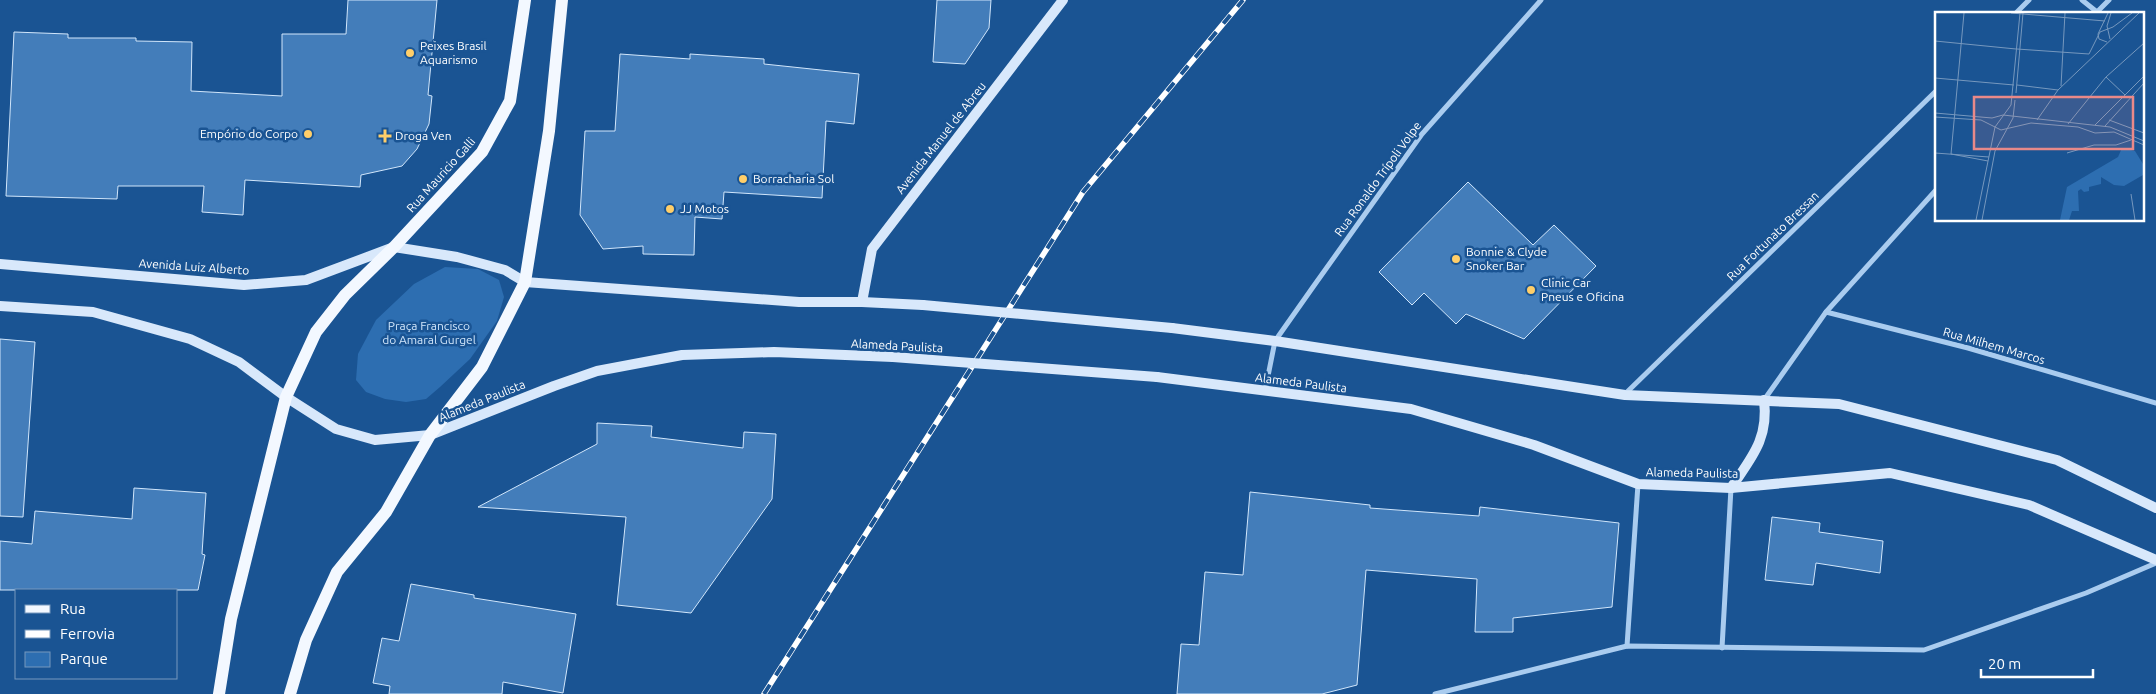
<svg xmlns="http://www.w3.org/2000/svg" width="2156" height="694" font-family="Ubuntu,sans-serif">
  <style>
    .green { fill: #2d6eb1 }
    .building { fill: #437dba; stroke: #d1e6fb }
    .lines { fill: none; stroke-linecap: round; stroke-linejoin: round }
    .street { stroke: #aaccef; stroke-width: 5 }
    .secondary { stroke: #d8e8fb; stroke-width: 10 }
    .primary { stroke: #f3f8ff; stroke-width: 12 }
    .rail-casing { stroke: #fff; stroke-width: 5.5 }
    .rail { stroke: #1a5493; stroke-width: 4; stroke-dasharray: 11; stroke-linecap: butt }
    .secondary-bridge { stroke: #d8e8fb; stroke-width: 10 }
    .poi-dot { fill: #ffce69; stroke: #1a5493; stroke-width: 2 }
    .labels { text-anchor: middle; stroke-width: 5; stroke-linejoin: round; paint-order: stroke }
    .poi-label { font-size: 12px; fill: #fff; stroke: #1a5493; text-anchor: start }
    .street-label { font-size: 12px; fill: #fff; stroke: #1a5493 }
    .park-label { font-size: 12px; fill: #d1e6fb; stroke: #1a5493 }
    .inset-road { fill: none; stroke: #7698be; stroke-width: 1 }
    .view { fill: #e88989; fill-opacity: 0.15; stroke: #e88989; stroke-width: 2.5 }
    .inset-edge { fill: none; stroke: #fff; stroke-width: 2.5 }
  </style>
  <rect width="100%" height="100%" fill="#1a5493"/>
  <path class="green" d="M445,267L478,269L499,280L504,297L497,321L470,359L440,387L426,399L406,402L385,399L366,392L356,380L358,354L376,320L414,284Z"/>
  <g class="building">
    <path d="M348,0H437L428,95L432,96L429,124L417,149L402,166L361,175L360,187L245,180L243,215L202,212L204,186H118L117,199L6,196L14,32L68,34V38H136V41L192,42L191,91L282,96V34H346Z"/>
    <path d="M937,0H991L989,28L965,64L933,62Z"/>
    <path d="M620,54L690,59V54L764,59V64L859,74L854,124L826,121L822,198L724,192L722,219L695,217L694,255L643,254V246L603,249L580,215L585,131H615Z"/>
    <path d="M1468,182L1533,245L1554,225L1596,266L1524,339L1466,314L1456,324L1424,293L1412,305L1379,272Z"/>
    <path d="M0,339L35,342L23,517L0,516Z"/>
    <path d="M597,423L652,426L651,437L743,448L744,432L776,434L772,499L691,613L617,605L626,517L478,507L597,444Z"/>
    <path d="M134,488L206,493L202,554L205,555L198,590H0V541L32,544L35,511L132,519Z"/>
    <path d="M1250,492L1370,505V508L1479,516L1480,507L1619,523L1612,607L1513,618V632H1475L1477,579L1366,570L1357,685L1322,694H1177L1181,644L1199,645L1205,572L1243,575Z"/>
    <path d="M1772,517L1820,523L1819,532L1883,541L1880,573L1816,563L1813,585L1765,580Z"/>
    <path d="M411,584L474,595V598L576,614L563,693L503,682L502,694H389L390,686L373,683L382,638L399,641Z"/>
  </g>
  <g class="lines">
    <g class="street">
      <path d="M2082,0L2097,12"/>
      <path d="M2096,13L2109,0"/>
      <path d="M2015,14L2029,0"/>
      <path d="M1826,312L1968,348L2156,403"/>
      <path d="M1265,391L1275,341L1313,287L1422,134L1541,0"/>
      <path d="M1625,394L1936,91"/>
      <path d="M1764,400L1826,312L1936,190"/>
      <path d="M1627,646L1638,484"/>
      <path d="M1722,648L1731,488"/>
      <path d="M1435,694L1627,646L1924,650L2086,593L2156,563"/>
    </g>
    <g class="secondary">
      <path d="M0,264L244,285L306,280L394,247L457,257L505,270L525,282L799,302H862L923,305"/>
      <path d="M862,302L872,249L1063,0"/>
      <path d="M0,306L93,312L190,339L239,362L286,397L336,429L375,440L430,435L554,386L597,371L682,355L774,352L893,357"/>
      <path d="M1172,328L1275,341L1625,395L1839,404L2057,460L2156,508"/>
      <path d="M1157,377L1411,409L1534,445L1638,484L1731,488L1890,473L2029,505L2156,560"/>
      <path d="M1731,488C1751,458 1769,439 1764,400"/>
    </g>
    <g class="primary">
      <path d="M219,694L231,619L286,397L316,332L345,295L394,247L482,152L510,101L525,0"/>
      <path d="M290,694L306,640L337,572L386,512L430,435L482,367L525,282L549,131L562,0"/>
    </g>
    <defs>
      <path id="rail" d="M764,694L1083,192L1243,0"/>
    </defs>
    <use href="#rail" class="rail-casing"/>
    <use href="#rail" class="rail"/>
    <g class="secondary-bridge">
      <path d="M923,305L1172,328"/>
      <path d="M893,357L1157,377"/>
    </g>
  </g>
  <g class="poi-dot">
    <circle cx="410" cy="53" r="5"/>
    <circle cx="308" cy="134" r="5"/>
    <path d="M382.5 128.5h5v5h5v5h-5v5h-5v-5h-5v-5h5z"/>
    <circle cx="743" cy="179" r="5"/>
    <circle cx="670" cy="209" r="5"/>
    <circle cx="1456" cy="259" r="5"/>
    <circle cx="1531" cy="290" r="5"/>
  </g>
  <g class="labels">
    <g class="poi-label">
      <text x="420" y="50">Peixes Brasil<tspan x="420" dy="14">Aquarismo</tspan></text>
      <text x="298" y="138" text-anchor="end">Empório do Corpo</text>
      <text x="395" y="140">Droga Ven</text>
      <text x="753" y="183">Borracharia Sol</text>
      <text x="680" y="213">JJ Motos</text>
      <text x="1466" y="256">Bonnie &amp; Clyde<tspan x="1466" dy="14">Snoker Bar</tspan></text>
      <text x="1541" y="287">Clinic Car<tspan x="1541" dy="14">Pneus e Oficina</tspan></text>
    </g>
    <g class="street-label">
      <text transform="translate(941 138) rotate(-52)" y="4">Avenida Manuel de Abreu</text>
      <text transform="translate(441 175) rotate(-48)" y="4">Rua Mauricio Galli</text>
      <text transform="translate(1378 179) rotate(-54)" y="4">Rua Ronaldo Trípoli Volpe</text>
      <text transform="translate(1773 236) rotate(-44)" y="4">Rua Fortunato Bressan</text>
      <text transform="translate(194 267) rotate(4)" y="4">Avenida Luiz Alberto</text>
      <text transform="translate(897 346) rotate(3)" y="4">Alameda Paulista</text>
      <text transform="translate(1994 346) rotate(16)" y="4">Rua Milhem Marcos</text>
      <text transform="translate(1301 383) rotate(7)" y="4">Alameda Paulista</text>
      <text transform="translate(482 401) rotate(-22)" y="4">Alameda Paulista</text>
      <text transform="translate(1692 473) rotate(1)" y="4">Alameda Paulista</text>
    </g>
    <g class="park-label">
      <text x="429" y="330">Praça Francisco<tspan x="429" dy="14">do Amaral Gurgel</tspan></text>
    </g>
  </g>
  <g transform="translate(1935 12)">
    <rect width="209" height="209" fill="#1a5493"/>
    <path d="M187,136L200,139L208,152V163L189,174L179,173L166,165V172L154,175V179L149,180L146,177L143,179L144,199H137L134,208H125L132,175L183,145Z" fill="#2d6eb1"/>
    <path class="inset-road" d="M76,1L170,9M175,27L172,14L176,1M0,29L81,37M172,30L164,27L163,22L173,1M82,37L154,42L165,20L178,15L197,1M171,65L190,83M0,66L79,73M82,73L123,78M126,74L130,1M81,81L88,1M0,101L57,106L68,103L175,115L209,129M0,105L46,108L66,118L96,111L143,115L160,121L179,120L209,133M102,108L123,78L204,1M174,108L209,121M133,112L171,65L209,31M160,113L209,64M170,114L209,71M0,141L54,145M132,141L159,133H181L196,128M16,142L29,1M16,142L53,149M196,182L200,208M41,208L60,115L76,93L85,1M47,208L60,139L78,106L80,88"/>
    <path class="view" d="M39,85H198V137H39Z"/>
    <rect width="209" height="209" class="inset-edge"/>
  </g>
  <rect x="15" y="589" width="162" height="90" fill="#1a5493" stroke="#7698be"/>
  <rect x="25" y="605" width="25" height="8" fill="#f3f8ff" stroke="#7698be"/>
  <text x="60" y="614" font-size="15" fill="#ffffff">Rua</text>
  <rect x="25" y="630" width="25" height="8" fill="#ffffff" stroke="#7698be"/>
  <text x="60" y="639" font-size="15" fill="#ffffff">Ferrovia</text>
  <rect x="25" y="652" width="25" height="15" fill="#2d6eb1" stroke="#7698be"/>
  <text x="60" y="664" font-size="15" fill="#ffffff">Parque</text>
  <path d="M1981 669v8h112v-8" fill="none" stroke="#ffffff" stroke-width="2.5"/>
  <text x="1988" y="669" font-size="15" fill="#ffffff" stroke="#1a5493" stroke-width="4" paint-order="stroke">20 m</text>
</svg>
